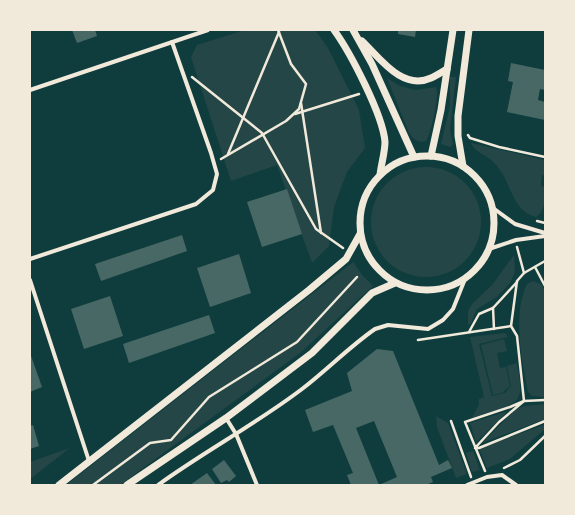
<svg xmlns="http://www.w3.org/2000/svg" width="575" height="515" font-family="Overpass,sans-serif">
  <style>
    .green { fill: #244646 }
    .building { fill: #486865; fill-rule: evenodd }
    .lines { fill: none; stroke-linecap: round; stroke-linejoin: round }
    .path { stroke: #f1e9da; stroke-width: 2.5 }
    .minor { stroke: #f1e9da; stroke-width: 4 }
    .tertiary { stroke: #f1e9da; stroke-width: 7 }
  </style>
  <rect width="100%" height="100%" fill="#0f3d3e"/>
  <g class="green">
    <path d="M245,30H315L328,48L359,110L365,148L347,172L334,207L329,246L312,263L277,165L231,181L191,57L197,45Z"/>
    <path d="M450,77H456L450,129L453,144L451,147L441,144L450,106Z"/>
    <path d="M387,78L400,86L416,90L436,87C440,96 431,133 426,141C417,143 414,140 409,133Z"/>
    <path d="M471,143L545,160V176L542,175L541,186L545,187C545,198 546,210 536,217C511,211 512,182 496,165C489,155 476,154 471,143Z"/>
    <circle cx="426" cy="222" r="55"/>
    <path d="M514,255L515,272L510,283L497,297L477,309L471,323L468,325V311L472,304L492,285Z"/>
    <path d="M353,262L362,275L373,286L300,353L120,485H66Z"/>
    <path d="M533,281L541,284L545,291V397L532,396L528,392C522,359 512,316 527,284Z"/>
    <path d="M505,333L508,337L479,344L492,396L505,393L511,386L507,366L517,363C518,373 523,389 518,398C514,407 482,414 472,418L479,405V399L484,397L470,337Z"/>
    <path d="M504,339L507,351L497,353L500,368L506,367L510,386L502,393L493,395L481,345Z"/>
    <path d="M545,404V419L482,443L516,409L525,406Z"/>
    <path d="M508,411L476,442L470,423Z"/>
    <path d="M436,416L448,423L467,474L456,478L437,427Z"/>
    <path d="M544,425L545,429L510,459L487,468L479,448Z"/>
    <path d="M70,448L30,479V462Z"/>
    <path d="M473,451L480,470L472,472L466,453Z"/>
  </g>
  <g class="building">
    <path d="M72,30H95L97,36L77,43Z"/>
    <path d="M398,30H416L415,37L398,34Z"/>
    <path d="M511,63L545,70V90L540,89L538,100L545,102V120L507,112L513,82L508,81Z"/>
    <path d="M287,189L302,234L262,247L247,202Z"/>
    <path d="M182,235L187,251L101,281L95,264Z"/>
    <path d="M239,254L251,293L210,307L197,268Z"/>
    <path d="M110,296L123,336L84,349L71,309Z"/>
    <path d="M209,315L215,333L129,363L123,344Z"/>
    <path d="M377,349L393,351L439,465L448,460L452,468L431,477L433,482L426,485H351L347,475L353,473L333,425L313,432L305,410L352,391L347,373ZM374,421L397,477L379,485L356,428Z"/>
    <path d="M30,353L42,387L30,392Z"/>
    <path d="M33,425L39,446L30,449V426Z"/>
    <path d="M224,460L236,476L229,482L227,480L221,483L212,469Z"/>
    <path d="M207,473L216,485H190Z"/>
  </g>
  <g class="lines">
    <g class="path">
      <path d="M192,77L262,133L316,229L343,248"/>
      <path d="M301,103L321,233"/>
      <path d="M295,114L359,94"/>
      <path d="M468,135L470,138L499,147L545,157"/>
      <path d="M228,154L279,32"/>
      <path d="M221,159L286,121L299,109L306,84L291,64L278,30"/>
      <path d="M537,221L545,223"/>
      <path d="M517,247L524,273"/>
      <path d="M545,261L524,273L517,281L511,326L517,336L524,401L545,400"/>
      <path d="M535,267L545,286"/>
      <path d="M493,308L494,329"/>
      <path d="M469,332L479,314L493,308L517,282"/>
      <path d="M418,340L511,326"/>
      <path d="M451,421L471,477"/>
      <path d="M504,468L520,460L545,436"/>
      <path d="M485,471L465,422L510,407L524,401L499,422L475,448H479L545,421"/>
      <path d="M93,485L150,443L171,440L209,397L297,342L357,277"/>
    </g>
    <g class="minor">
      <path d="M30,90L208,30"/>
      <path d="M493,208L515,224L545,233"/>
      <path d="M489,249L516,240L545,236"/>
      <path d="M30,259L196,204L213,190L217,174L211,153L172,42"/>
      <path d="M30,280L89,461"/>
      <path d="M226,418L236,434L257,485"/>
      <path d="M158,485C205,451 256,424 302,389C327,370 349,347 375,329L388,325L428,329L443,320L453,309L465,279"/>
      <path d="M467,485L487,477L502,475L516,485"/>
    </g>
    <g class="tertiary">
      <path d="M334,30C350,52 383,115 385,142C385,152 381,165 380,175"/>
      <path d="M353,30L372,64L414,157"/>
      <path d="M362,41C380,58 402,91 431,78C436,76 442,72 447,69"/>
      <circle cx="427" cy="223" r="67"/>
      <path d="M431,156L441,110L453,30"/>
      <path d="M463,166L458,136V116L469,30"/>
      <path d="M59,485L309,290L346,259L360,234"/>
      <path d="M127,485L226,418L312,353L372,293L395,283"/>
    </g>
  </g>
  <rect width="575" height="515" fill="none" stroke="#f1e9da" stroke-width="62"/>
</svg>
